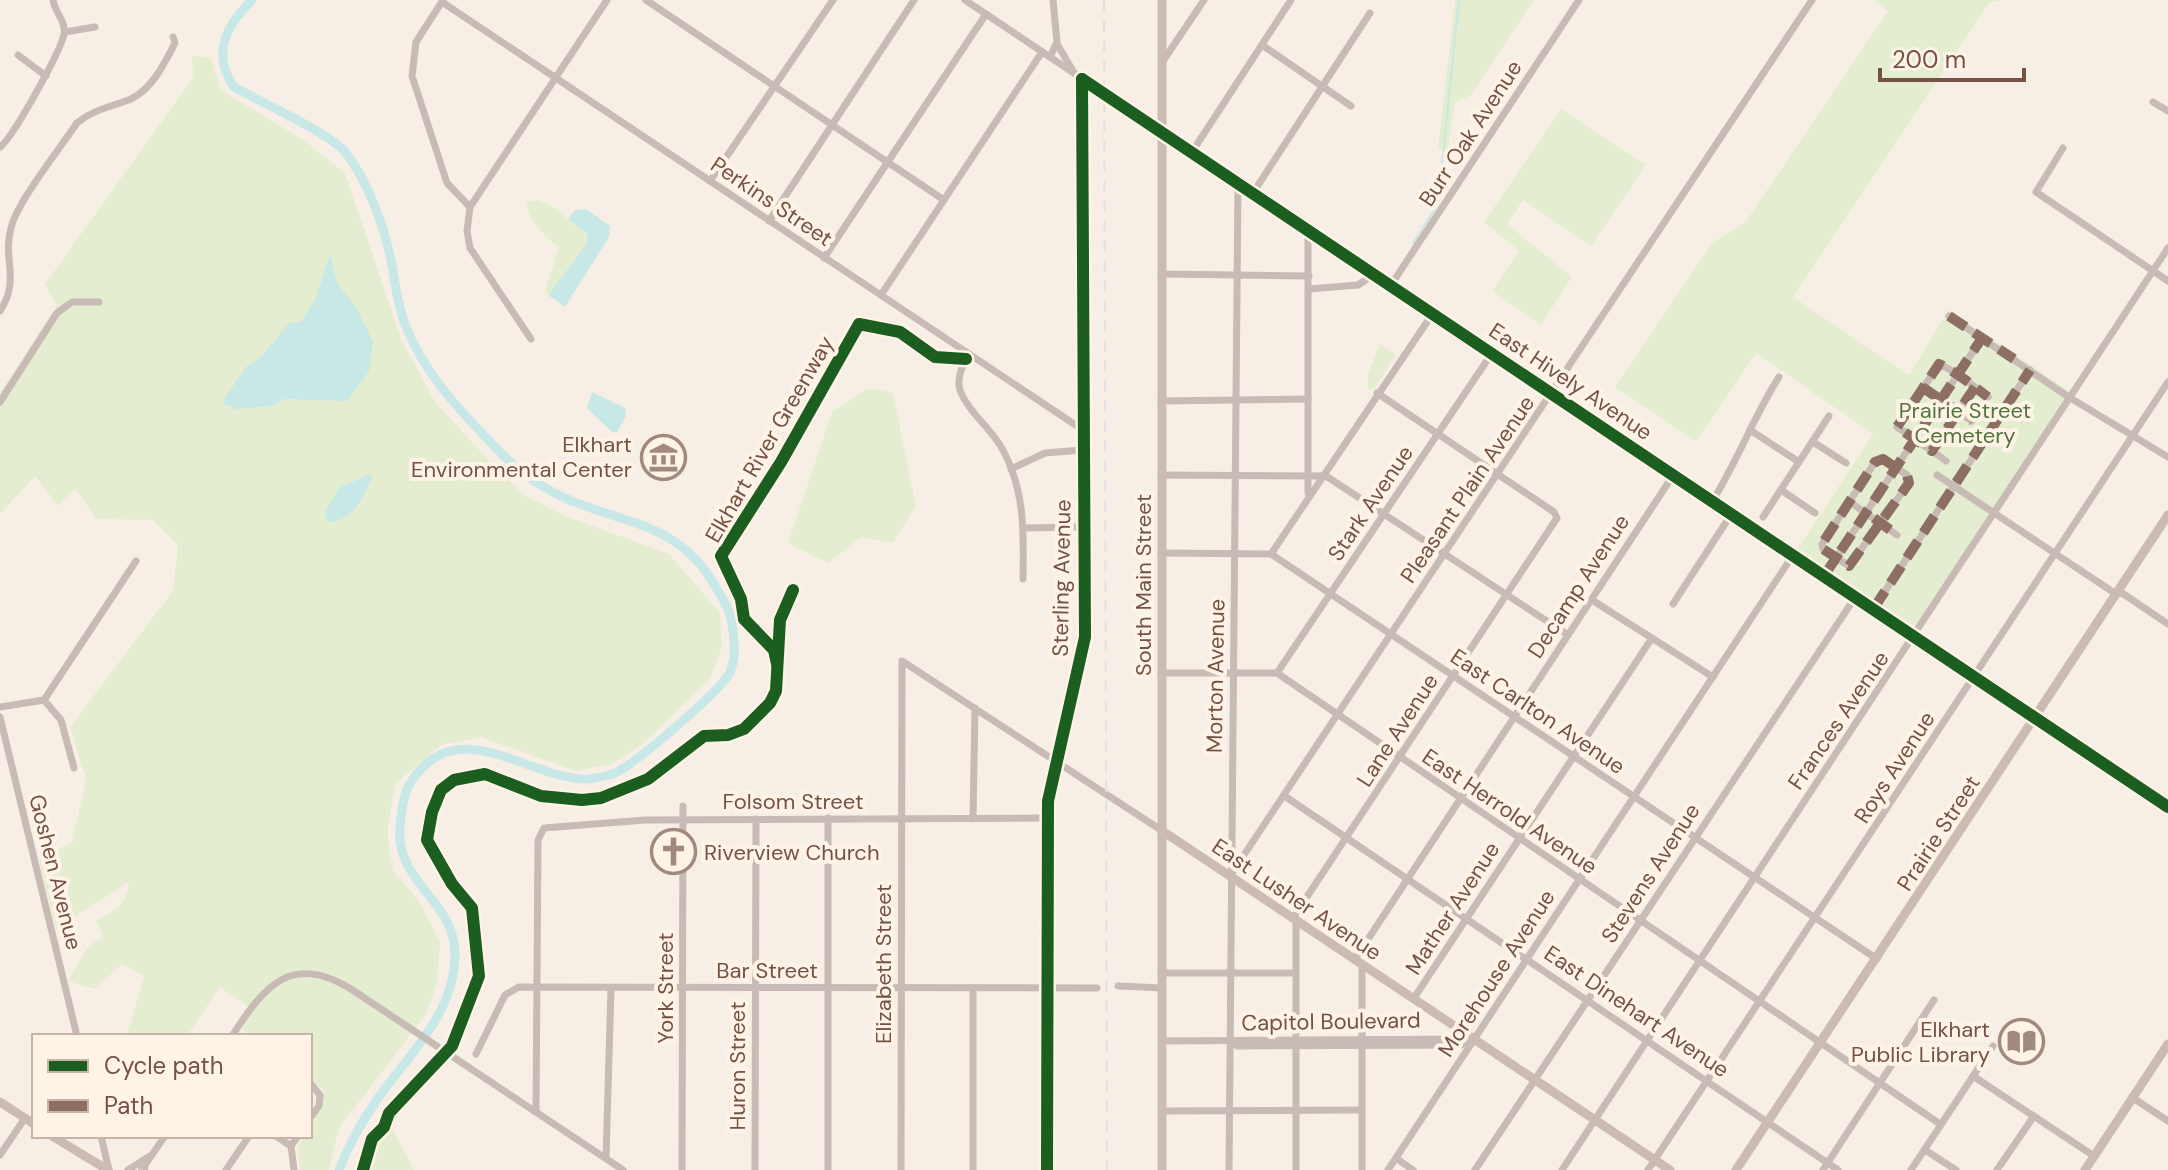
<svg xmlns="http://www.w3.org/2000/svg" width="2168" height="1170" font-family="'DM Sans',sans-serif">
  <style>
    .green { fill: #e4edd0 }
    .water { fill: #c8e8e7 }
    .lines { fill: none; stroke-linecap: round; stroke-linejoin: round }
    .stream { stroke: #c8e8e7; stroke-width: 2 }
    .river { stroke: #c8e8e7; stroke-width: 9 }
    .minor { stroke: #c8bab4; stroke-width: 7 }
    .major { stroke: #ccbbb2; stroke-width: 9 }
    .rail { stroke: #e3e1e3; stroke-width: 2; stroke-dasharray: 12 8; stroke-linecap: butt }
    .quiet { stroke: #8d6e63; stroke-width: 10; stroke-dasharray: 20 10; stroke-linecap: butt }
    .cycleway-casing { stroke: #fff3e7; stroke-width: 17 }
    .cycleway { stroke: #1b5e20; stroke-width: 12 }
    .labels { text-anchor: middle; stroke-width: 8; stroke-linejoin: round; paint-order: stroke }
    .street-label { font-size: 22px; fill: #755246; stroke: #fff3e7 }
    .park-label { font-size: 22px; fill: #52753c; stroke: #fff3e7 }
    .poi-label { font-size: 22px; fill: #755246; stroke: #fff3e7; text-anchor: end }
  </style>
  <rect width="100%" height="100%" fill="#f7efe6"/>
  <g class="green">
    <path d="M1455,0H1534L1471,95L1454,103L1448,151L1438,149Z"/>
    <path d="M1874,0H2001L1989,3L1793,297L1909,375L1948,310L2072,393L1916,627L1797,550L1873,434L1756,353L1696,442L1615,387L1712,243L1746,221L1888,11Z"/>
    <path d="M192,55L211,58L221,90L305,141L345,173L401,339L435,402L482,453L524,495L565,516L669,554L720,613L722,647L710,679L640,746L612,764L576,771L481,737L441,745L395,784L387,832L393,871L419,901L440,942L437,983L427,1013L339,1128L329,1170H300L298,1146L304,1136H310C310,1120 322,1108 324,1092L310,1077V1036H252L242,1029L253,1010L220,987L187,1036H127L144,976L122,964L95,989L68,981L87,948L103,936L96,920C115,912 127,903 129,882L56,929L39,859L72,842L86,779L70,727L173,591L178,545L153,520L96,519L75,488L58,506L35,476L0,514V393L57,305L45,284L193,78Z"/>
    <path d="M1561,109L1646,165L1591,246L1523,200L1507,224L1572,277L1541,325L1492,291L1519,251L1484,222Z"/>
    <path d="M537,200C561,206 568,223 588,235L586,245L548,295L545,292L559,247C545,237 526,219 527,202Z"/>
    <path d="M1379,344L1396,354L1374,389L1368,390V375Z"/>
    <path d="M868,388L893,393L916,506L893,543L861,537L828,563L788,543L832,412Z"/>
    <path d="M383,1111L414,1170H354Z"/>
  </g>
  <g class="water">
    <path d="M586,209L610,226L609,237L565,307L548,295L586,245L588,235L568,219L575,210Z"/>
    <path d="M330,254L337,283L356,307L373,342L369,371L347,401L284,399L270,406L235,409L222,402L246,367L262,356L290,322L300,323L316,298Z"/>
    <path d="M592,392L625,408L626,416L617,432H612L587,408Z"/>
    <path d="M370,474L372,478C365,495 350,524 328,522L325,511L339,488Z"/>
  </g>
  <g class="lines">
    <path class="stream" d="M1413,243L1435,209L1439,194L1459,0"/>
    <path class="river" d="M252,0C226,26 211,53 234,87C260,102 332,134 347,154C368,183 384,225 391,260C395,281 397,303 405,324C424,374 461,412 497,449C516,469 538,486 563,497C621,524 680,522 715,586C722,598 730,609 732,623C734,638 737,657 730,672C720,692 634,765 613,774C607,776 595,778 589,779C529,781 456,707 409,785C403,795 403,806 401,817C389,884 456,896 455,956C454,1013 409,1055 378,1098C362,1121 349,1144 339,1170"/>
    <g class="minor">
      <path d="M443,0L416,42L412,76L447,183L470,207L467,231L470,248L531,339"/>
      <path d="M646,0L944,200"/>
      <path d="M965,0L2168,807"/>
      <path d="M442,2L1083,430"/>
      <path d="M65,32L95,27"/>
      <path d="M1057,44L1073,71"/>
      <path d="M1262,45L1351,106"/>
      <path d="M18,55L46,76"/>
      <path d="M1050,57L1057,42L1053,0"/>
      <path d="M1163,61L1204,0"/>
      <path d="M2153,102L2168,111"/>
      <path d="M0,147C12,139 61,51 64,34C66,21 55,13 53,0"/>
      <path d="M2063,148L2036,192L2168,281"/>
      <path d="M1192,152L1291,0"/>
      <path d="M710,181L833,0"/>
      <path d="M1253,193L1370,13"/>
      <path d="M470,207L607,0"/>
      <path d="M769,221L914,0"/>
      <path d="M824,258L986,14"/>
      <path d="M1161,274L1309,276"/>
      <path d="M1391,285L1579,0"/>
      <path d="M1309,289L1358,285L1375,274"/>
      <path d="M881,295L1042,52"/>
      <path d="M0,311C21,279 2,259 11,228C17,202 61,147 77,123C94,109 111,107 131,99C153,88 164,64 175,43L173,37"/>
      <path d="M1949,316L2067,396L2168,457"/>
      <path d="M969,354C963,364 956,378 960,390C967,410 989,427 1000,445C1025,487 1024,532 1023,579"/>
      <path d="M1922,387L1972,421"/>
      <path d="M1975,387L1932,451L1897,427L1939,364C1957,372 1973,386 1988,397"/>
      <path d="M1161,401L1308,399"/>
      <path d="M0,402L57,313L72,302H99"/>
      <path d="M1750,430L1799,462"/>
      <path d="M1813,442L1846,463"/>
      <path d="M1932,451L1946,461"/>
      <path d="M1883,459L1907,475L1909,483L1849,566L1823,549L1822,544L1875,462Z"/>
      <path d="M1011,469L1045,453L1082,450"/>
      <path d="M1161,475L1326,476L1568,635"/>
      <path d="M1937,475L2116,594L2122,593L2168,624"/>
      <path d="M1781,490L1815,513"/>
      <path d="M1308,493V230"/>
      <path d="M1713,500C1738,460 1754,416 1779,377"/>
      <path d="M1850,502L1897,535"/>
      <path d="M1763,517L1829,416"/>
      <path d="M1024,528L1083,527"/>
      <path d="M1161,553L1271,554L1877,959"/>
      <path d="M1271,554L1433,313"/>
      <path d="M1824,576L1982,338"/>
      <path d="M1592,600L1713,677"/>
      <path d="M1673,604L1732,513"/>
      <path d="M1874,608L2030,370"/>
      <path d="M1161,673H1277L1940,1124"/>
      <path d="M1277,673L1492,353"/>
      <path d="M44,700L61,720L74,768"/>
      <path d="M0,707L44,700L136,561"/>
      <path d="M0,717L77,1036"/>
      <path d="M1286,797L1838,1170"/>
      <path d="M828,818V1170"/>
      <path d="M973,819L975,708"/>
      <path d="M1230,876L1812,0"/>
      <path d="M1293,918L1557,518L1554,512L1377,393"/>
      <path d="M1296,920V1170"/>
      <path d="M1355,959L1674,474"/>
      <path d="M1362,964V1170"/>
      <path d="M1161,973H1295"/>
      <path d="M1118,986L1162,988"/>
      <path d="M973,988V1170"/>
      <path d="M1414,998L1652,638"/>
      <path d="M232,1036C264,987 290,952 351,989L623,1170"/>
      <path d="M1162,1041L1472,1039"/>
      <path d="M1230,1042L1238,1046L1461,1045L1472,1040"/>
      <path d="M476,1054L505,995L519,987L1097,988"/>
      <path d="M1973,1076L2094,1156"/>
      <path d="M310,1083L320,1095L319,1106L310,1118"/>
      <path d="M2133,1098L2168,1121"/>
      <path d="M536,1111L538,840L544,828L645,820L1047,818"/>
      <path d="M1162,1111L1362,1110"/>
      <path d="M101,1136L109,1170"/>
      <path d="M276,1136L291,1146"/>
      <path d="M1925,1150L1956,1170"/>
      <path d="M0,1155L25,1118"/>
      <path d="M606,1158L611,988"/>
      <path d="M1396,1158L1413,1170"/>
      <path d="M142,1169L165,1136"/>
      <path d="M128,1170L150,1156"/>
      <path d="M226,1170L249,1136"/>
      <path d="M294,1170L291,1146L298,1136"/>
      <path d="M682,1170L683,806"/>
      <path d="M755,1170L756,819"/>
      <path d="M901,1170L902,661L1161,830"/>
      <path d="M1047,1170L1048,801L1085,637L1082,79"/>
      <path d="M1229,1170L1238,183"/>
      <path d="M1388,1170L1793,555"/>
      <path d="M1475,1170L1856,596"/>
      <path d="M1562,1170L2168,248"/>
      <path d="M1648,1170L2168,382"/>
      <path d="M1823,1170L1934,1000"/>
      <path d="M1911,1170L1993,1046"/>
      <path d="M1997,1170L2034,1116"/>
    </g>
    <g class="major">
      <path d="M1161,830L1670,1170"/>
      <path d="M0,1102L34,1124"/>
      <path d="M52,1136L108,1170"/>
      <path d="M143,1170L144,1168"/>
      <path d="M1162,1170V0"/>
      <path d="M1736,1170L2168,515"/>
      <path d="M2085,1170L2168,1044"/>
    </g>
    <path class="rail" d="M1104,0L1107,1170"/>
    <g class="quiet">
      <path d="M1949,316L2014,359"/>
      <path d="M1922,387L1972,421"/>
      <path d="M1975,387L1932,451L1897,427L1939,364C1957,372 1973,386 1988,397"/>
      <path d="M1883,459L1907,475L1909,483L1849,566L1823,549L1822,544L1875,462Z"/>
      <path d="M1874,518L1897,535"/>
      <path d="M1824,576L1982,338"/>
      <path d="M1874,608L2030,370"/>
    </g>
    <defs>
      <g id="cycleway">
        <path d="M1082,79L2168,807"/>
        <path d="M777,664L774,650L744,619L741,599L721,556L781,462L859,324L900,332L935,357L966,359"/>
        <path d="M363,1170L372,1139L384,1127L389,1113L452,1046L479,976L472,908L452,884L427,840L432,812L441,790L454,780L485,774L541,796L582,800L601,798L648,779L704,736L728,735L744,729L770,703L776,691L780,620L793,590"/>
        <path d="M1047,1170L1048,801L1085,637L1082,79"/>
      </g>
    </defs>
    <use href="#cycleway" class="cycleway-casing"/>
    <use href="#cycleway" class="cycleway"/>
  </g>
  <defs>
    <symbol id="museum-ring" viewBox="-11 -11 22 22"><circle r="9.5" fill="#fff3e7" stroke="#a2897e" stroke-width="1.5"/><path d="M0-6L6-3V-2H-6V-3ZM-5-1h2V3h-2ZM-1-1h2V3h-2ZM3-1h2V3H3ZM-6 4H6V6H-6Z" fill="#a2897e"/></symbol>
    <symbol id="church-ring" viewBox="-11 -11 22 22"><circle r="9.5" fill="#fff3e7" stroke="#a2897e" stroke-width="1.5"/><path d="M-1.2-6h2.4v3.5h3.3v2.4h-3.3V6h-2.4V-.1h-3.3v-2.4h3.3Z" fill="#a2897e"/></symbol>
    <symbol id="library-ring" viewBox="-11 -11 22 22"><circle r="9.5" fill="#fff3e7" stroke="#a2897e" stroke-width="1.5"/><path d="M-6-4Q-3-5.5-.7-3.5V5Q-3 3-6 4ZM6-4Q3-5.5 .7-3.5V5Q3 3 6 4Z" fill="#a2897e"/></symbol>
  </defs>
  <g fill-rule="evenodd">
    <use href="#museum-ring" x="638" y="432" width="51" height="51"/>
    <use href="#church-ring" x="648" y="826" width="51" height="51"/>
    <use href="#library-ring" x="1996" y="1016" width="51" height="51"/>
  </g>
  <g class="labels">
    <g class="street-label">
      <text transform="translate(1470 133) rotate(-57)" y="8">Burr Oak Avenue</text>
      <text transform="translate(772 201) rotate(34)" y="8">Perkins Street</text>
      <text transform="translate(1571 381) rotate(34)" y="8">East Hively Avenue</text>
      <text transform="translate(769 439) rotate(-60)" y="8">Elkhart River Greenway</text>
      <text transform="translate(1467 489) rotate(-56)" y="8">Pleasant Plain Avenue</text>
      <text transform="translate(1370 503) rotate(-56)" y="8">Stark Avenue</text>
      <text transform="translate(1061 578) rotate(-89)" y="8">Sterling Avenue</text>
      <text transform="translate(1143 585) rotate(-90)" y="8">South Main Street</text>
      <text transform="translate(1578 586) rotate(-57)" y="8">Decamp Avenue</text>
      <text transform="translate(1215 676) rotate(-89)" y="8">Morton Avenue</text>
      <text transform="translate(1538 711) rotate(34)" y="8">East Carlton Avenue</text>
      <text transform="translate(1838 720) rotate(-56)" y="8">Frances Avenue</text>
      <text transform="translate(1397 730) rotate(-57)" y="8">Lane Avenue</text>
      <text transform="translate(1894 767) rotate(-57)" y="8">Roys Avenue</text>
      <text x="793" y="809">Folsom Street</text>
      <text transform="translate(1510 811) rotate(34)" y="8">East Herrold Avenue</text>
      <text transform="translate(1938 833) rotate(-57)" y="8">Prairie Street</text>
      <text transform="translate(56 872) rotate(76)" y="8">Goshen Avenue</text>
      <text transform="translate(1650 873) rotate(-57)" y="8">Stevens Avenue</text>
      <text transform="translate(1297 899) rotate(34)" y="8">East Lusher Avenue</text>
      <text transform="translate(1452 908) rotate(-57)" y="8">Mather Avenue</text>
      <text transform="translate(883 964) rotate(-90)" y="8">Elizabeth Street</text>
      <text x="767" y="978">Bar Street</text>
      <text transform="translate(1496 973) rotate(-57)" y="8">Morehouse Avenue</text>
      <text transform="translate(665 988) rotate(-90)" y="8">York Street</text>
      <text transform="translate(1637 1011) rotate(34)" y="8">East Dinehart Avenue</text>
      <text transform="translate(1331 1021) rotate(-1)" y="8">Capitol Boulevard</text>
      <text transform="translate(737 1066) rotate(-90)" y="8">Huron Street</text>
    </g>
    <g class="park-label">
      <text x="1965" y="418">Prairie Street<tspan x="1965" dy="25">Cemetery</tspan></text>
    </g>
    <g class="poi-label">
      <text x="632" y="452">Elkhart<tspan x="632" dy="25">Environmental Center</tspan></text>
      <text x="704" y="860" text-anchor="start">Riverview Church</text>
      <text x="1990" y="1037">Elkhart<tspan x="1990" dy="25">Public Library</tspan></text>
    </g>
  </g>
  <rect x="32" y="1034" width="280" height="104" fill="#fff3e7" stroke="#c8b3a7" stroke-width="2"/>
  <rect x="48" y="1060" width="40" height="12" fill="#1b5e20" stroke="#c8b3a7" stroke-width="2"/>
  <text x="104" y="1074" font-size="24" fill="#755246">Cycle path</text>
  <rect x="48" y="1100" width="40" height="12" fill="#8d6e63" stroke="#c8b3a7" stroke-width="2"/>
  <text x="104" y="1114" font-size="24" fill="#755246">Path</text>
  <path d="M1880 68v12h144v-12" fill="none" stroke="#755246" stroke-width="4"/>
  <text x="1892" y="68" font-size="24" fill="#755246" stroke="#fff3e7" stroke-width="6" paint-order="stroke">200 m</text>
</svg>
